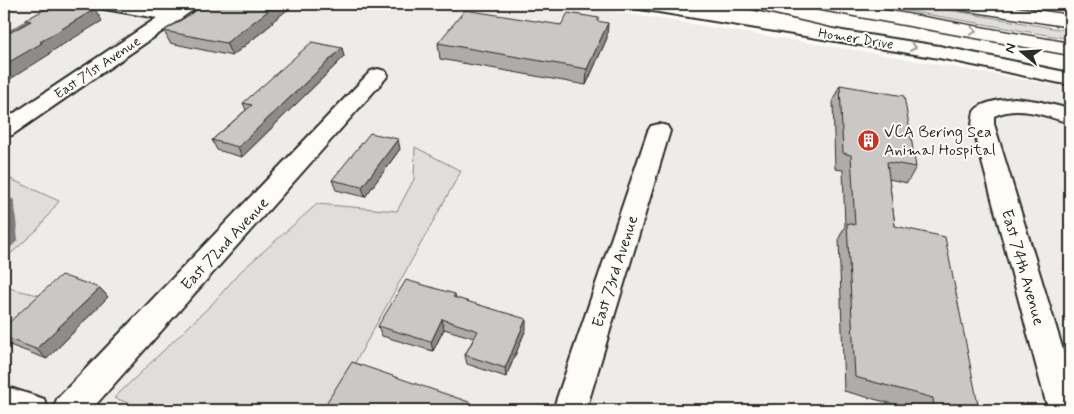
<svg xmlns="http://www.w3.org/2000/svg" width="1074" height="414" font-family="Mynerve,sans-serif">
  <style>
    .built { fill: #edece8 }
    .green { fill: #dfdeda; stroke: #858482 }
    .lines { fill: none; stroke-linecap: round; stroke-linejoin: round }
    .stream { fill: #7e7d7b; fill-rule: evenodd }
    .minor-casing { stroke: #2b2b2b; stroke-width: 4 }
    .highway-casing { stroke: #2b2b2b; stroke-width: 3 }
    .minor { fill: #fdfcf7; fill-rule: evenodd }
    .highway { fill: #fdfcf7; fill-rule: evenodd }
    .wall { fill: #adaca9; stroke: #2b2b2b }
    .shaded-wall { fill: #8d8c89; stroke: #2b2b2b }
    .building { fill: #c9c8c4; stroke: #2b2b2b }
    .oneway { stroke: #9e9e9b }
    .labels { text-anchor: middle; stroke-width: 4; stroke-linejoin: round; paint-order: stroke }
    .far-street-label { font-size: 14px; fill: #2b2b2b; stroke: #fdfcf7 }
    .poi-label { font-size: 16px; fill: #2b2b2b; stroke: #fdfcf7; text-anchor: start }
    .street-label { font-size: 16px; fill: #2b2b2b; stroke: #fdfcf7 }
  </style>
  <rect width="100%" height="100%" fill="#fdfcf7"/>
  <filter id="ink" filterUnits="userSpaceOnUse"><feTurbulence type="fractalNoise" baseFrequency=".02" numOctaves="2"/><feDisplacementMap in="SourceGraphic" scale="10" xChannelSelector="R" yChannelSelector="G"/><feConvolveMatrix kernelMatrix="1 2 1 2 8 2 1 2 1" color-interpolation-filters="sRGB"/></filter>
  <g filter="url(#ink)">
    <path class="built" d="M4,4H566L874,53L1070,88V410H4Z"/>
    <g class="green">
      <path d="M867,4H914L1070,31V39Z"/>
      <path d="M415,147L461,171L329,410H149L114,398L212,304L240,272L317,204L397,211L414,179Z"/>
      <path d="M4,176L59,201L38,229L4,260Z"/>
      <path d="M4,287L42,296L4,333Z"/>
    </g>
    <g class="lines">
      <g class="stream">
        <path d="M32,17L36,18L4,36V33Z"/>
        <path d="M4,197L13,199L14,201L18,240L7,251L4,252V245L10,239L8,202L4,201Z"/>
      </g>
      <defs>
        <g id="minor">
          <path d="M96,4H131L169,10L179,4H198L196,8L12,135L4,137V120L157,18L104,9L98,8Z"/>
          <path d="M632,4H670L939,46L1070,73V85L939,58L640,9L634,8Z"/>
          <path d="M378,69L385,71L388,75L385,79L91,410H53L57,399L371,71Z"/>
          <path d="M1015,98L1037,101L1070,109V123C1046,116 1018,104 994,116V124L1070,373V410H1048L972,124C973,120 973,115 974,112C979,102 1005,99 1015,98Z"/>
          <path d="M659,124L667,126L670,131L586,410H553L648,131L651,126Z"/>
          <path d="M4,386L44,399L48,410H4Z"/>
        </g>
        <g id="highway">
          <path d="M693,4H725L842,31L845,35L842,39L835,41L695,8Z"/>
          <path d="M812,4H851L1070,43V55L821,10L814,8Z"/>
          <path d="M953,4H996L1070,15V27L962,10L955,8Z"/>
        </g>
      </defs>
      <use href="#minor" class="minor-casing"/>
      <use href="#highway" class="highway-casing"/>
      <use href="#minor" class="minor"/>
      <use href="#highway" class="highway"/>
    </g>
    <g class="wall">
      <path d="M272,22L273,23L232,56L170,43L164,31Z"/>
      <path d="M599,22L607,38L586,85L440,59L438,43L561,25Z"/>
      <path d="M342,48L344,57L242,157L217,150L212,140L246,110L243,103Z"/>
      <path d="M840,85L916,167L907,183L889,179L895,226L979,410H915L844,391L839,238L845,226L843,170L835,169L833,100Z"/>
      <path d="M400,149L365,197L336,190L332,180Z"/>
      <path d="M100,288L108,297L47,359L7,344L4,341V327Z"/>
      <path d="M455,294L456,298L526,329L506,377L467,364L465,355L474,338L444,329L433,351L382,336L378,326Z"/>
    </g>
    <g class="shaded-wall">
      <path d="M275,4H295L272,22L273,23L232,56L226,43Z"/>
      <path d="M95,9L102,21L49,53L50,54L4,83V65L40,42Z"/>
      <path d="M608,23L607,38L586,85L587,69Z"/>
      <path d="M342,48L344,57L242,157L238,147Z"/>
      <path d="M398,139L400,149L365,197L362,187Z"/>
      <path d="M100,288L108,297L47,359L36,349Z"/>
      <path d="M442,319L444,329L433,351L431,342Z"/>
      <path d="M526,319V329L506,377L505,368Z"/>
      <path d="M472,403L473,410H469Z"/>
    </g>
    <g class="building">
      <path d="M55,4H65L95,9L40,42L42,43L4,65V36L31,21L25,20Z"/>
      <path d="M206,4H275L267,10L268,11L226,43L164,31Z"/>
      <path d="M465,10L561,25L568,13L599,18L597,21L608,23L587,69L438,43Z"/>
      <path d="M312,42L342,48L238,147L212,140L252,105L243,103Z"/>
      <path d="M840,85L904,96L916,167L887,162L895,226L945,237L979,410H934L933,398L855,377L847,223L855,225L851,155L843,153Z"/>
      <path d="M370,133L398,139L362,187L332,180Z"/>
      <path d="M61,275L100,288L36,349L4,337V327Z"/>
      <path d="M406,280L455,294L453,297L526,319L505,368L465,355L478,331L442,319L431,342L378,326Z"/>
      <path d="M352,362L472,403L469,410H322Z"/>
    </g>
    <defs><path id="oneway-chevron" d="M-2-3.5L2.5 0L-2 3.5" fill="none" stroke-width="1.6" stroke-linecap="round" stroke-linejoin="round" transform="scale(1.25)"/></defs>
    <g class="oneway">
      <use href="#oneway-chevron" transform="translate(973 31) rotate(10)"/>
      <use href="#oneway-chevron" transform="translate(913 47) rotate(9)"/>
    </g>
  </g>
  <defs>
    <symbol id="building-disc" viewBox="-11 -11 22 22"><circle r="9.5" fill="#c8321e" stroke="#fdfcf7"/><path d="M-4-6H4V6H1V3H-1V6H-4ZM-2.5-4.3h1.7v1.8h-1.7ZM.8-4.3h1.7v1.8H.8ZM-2.5-1h1.7V.8h-1.7ZM.8-1h1.7V.8H.8Z" fill="#fff"/></symbol>
  </defs>
  <g fill-rule="evenodd">
    <use href="#building-disc" x="856" y="128" width="25" height="25"/>
  </g>
  <g class="labels">
    <g class="far-street-label">
      <text transform="translate(856 38) rotate(9)" y="5">Homer Drive</text>
      <text transform="translate(97 67) rotate(-34)" y="5">East 71st Avenue</text>
    </g>
    <g class="poi-label">
      <text x="884" y="137">VCA Bering Sea<tspan x="884" dy="18">Animal Hospital</tspan></text>
    </g>
    <g class="street-label">
      <text transform="translate(224 243) rotate(-47)" y="6">East 72nd Avenue</text>
      <text transform="translate(1024 267) rotate(74)" y="6">East 74th Avenue</text>
      <text transform="translate(614 271) rotate(-72)" y="6">East 73rd Avenue</text>
    </g>
  </g>
  <rect width="1074" height="414" fill="none" stroke="#fdfcf7" stroke-width="20"/>
  <rect x="10" y="10" width="1054" height="394" fill="none" stroke="#2b2b2b" stroke-width="2" filter="url(#ink)"/>
  <g transform="translate(1022 52) rotate(288)" stroke="#fdfcf7" stroke-width="4" paint-order="stroke">
  <path d="M0-4L9 19L0 12L-9 19Z" fill="#2b2b2b"/>
  <text y="-8" font-size="14" font-weight="bold" text-anchor="middle" fill="#2b2b2b">N</text>
  </g>
</svg>
